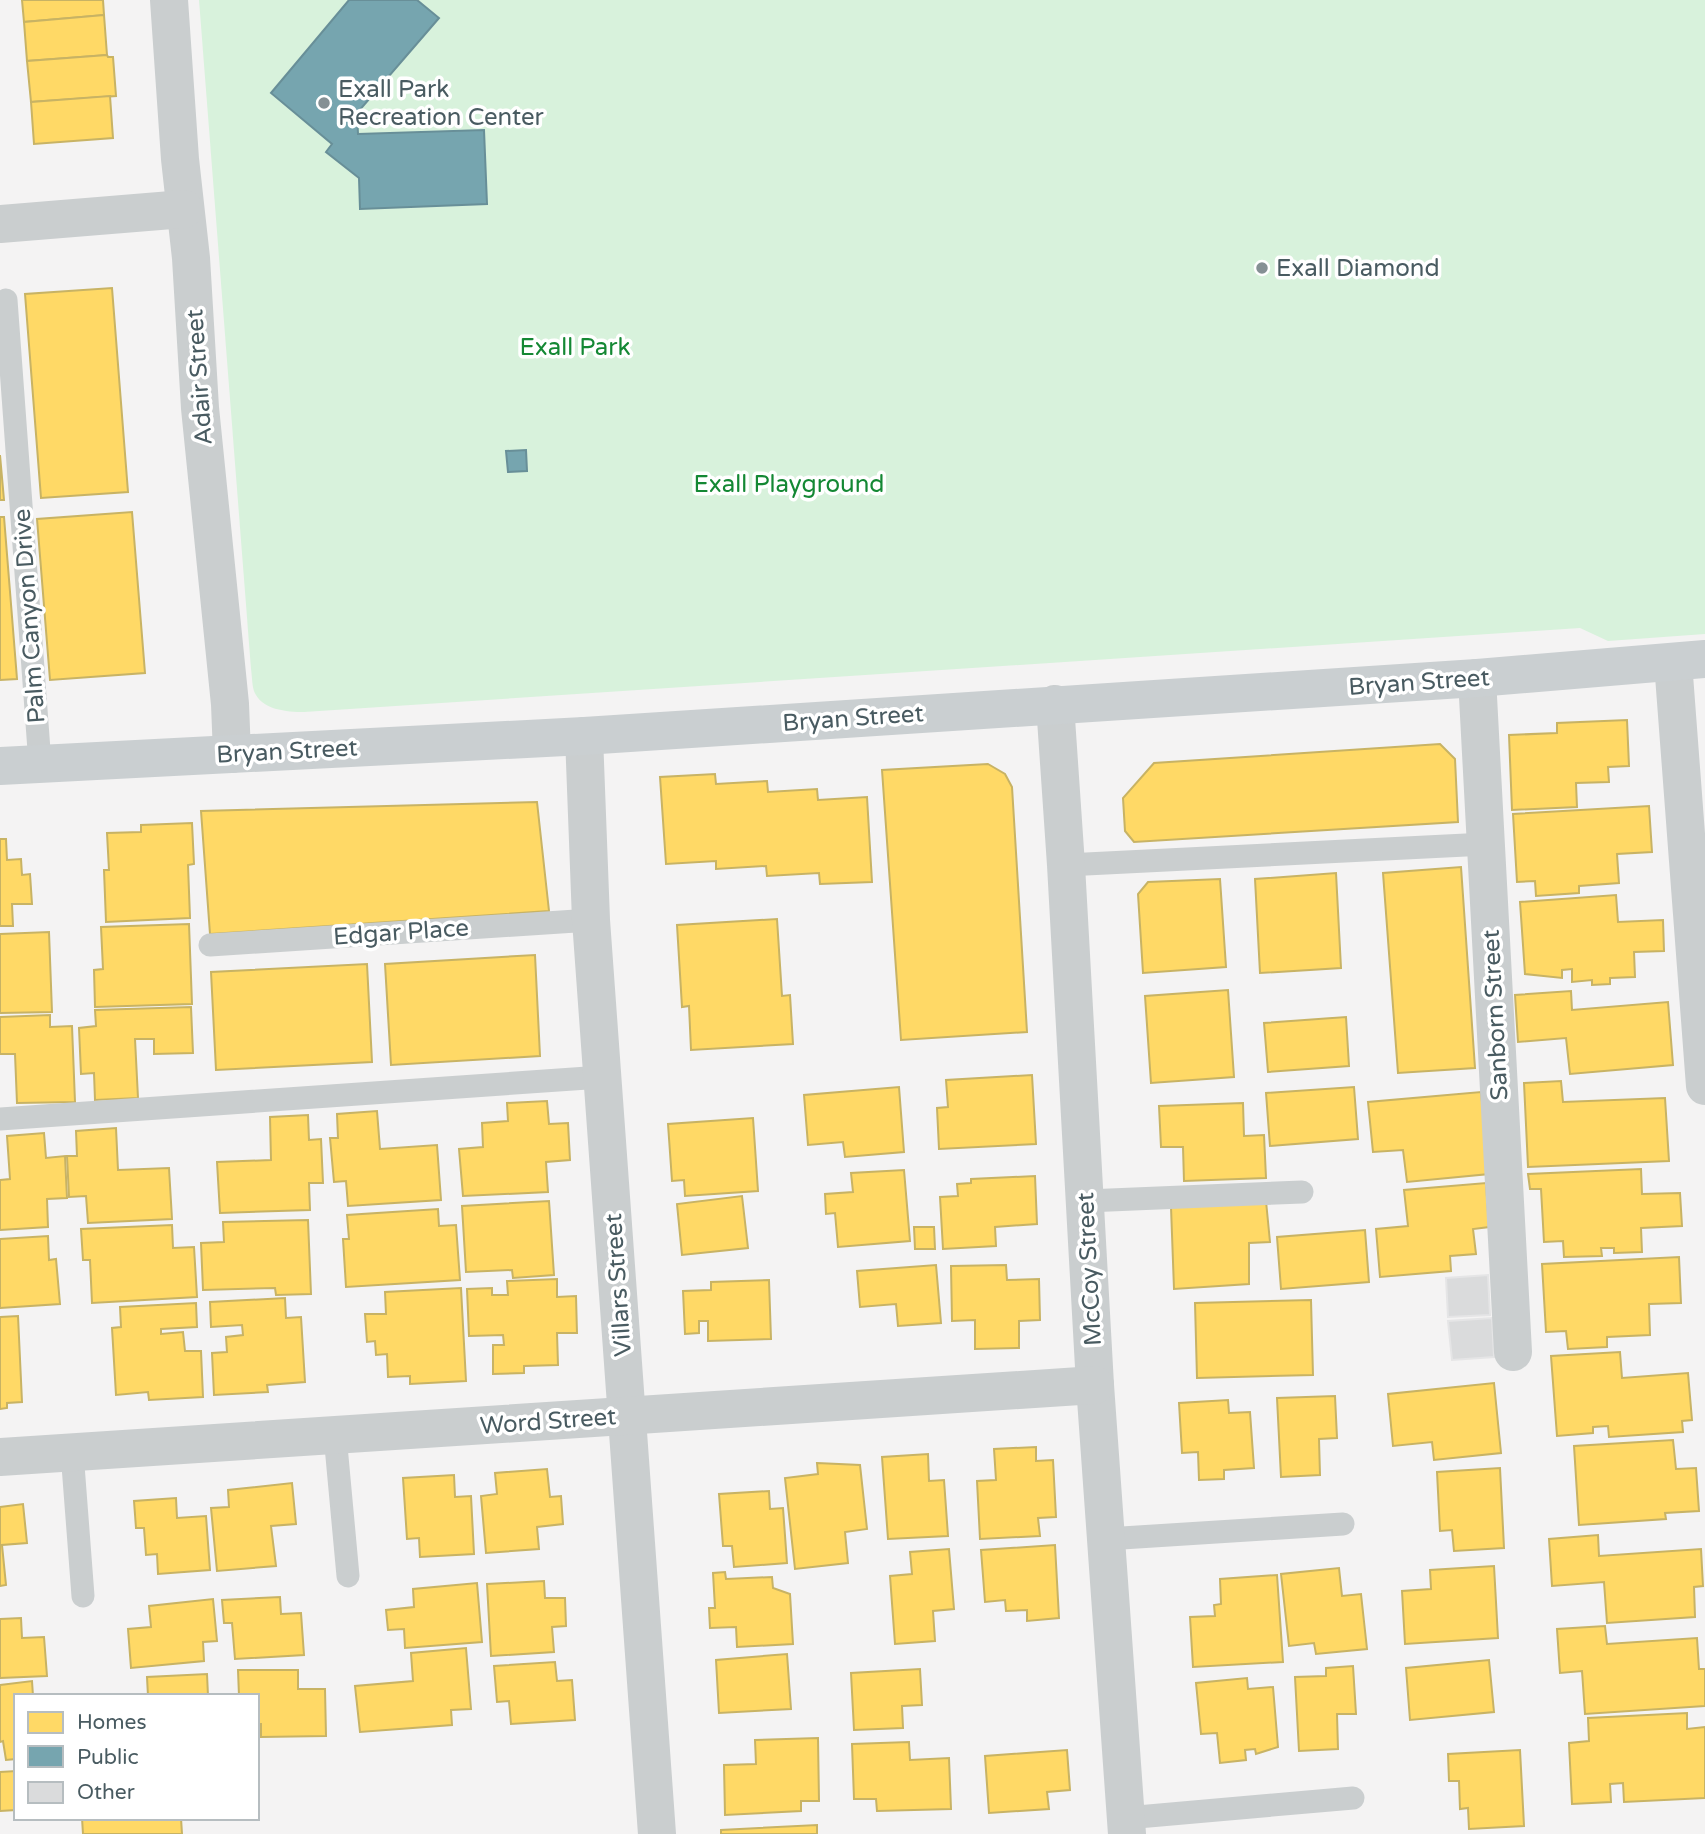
<svg xmlns="http://www.w3.org/2000/svg" width="1705" height="1834" font-family="'Varela Round',sans-serif">
  <style>
    .green { fill: #d8f2dc }
    .homes { fill: #ffd966; stroke: #c8b364; stroke-width: 2 }
    .public { fill: #76a5af; stroke: #688f98; stroke-width: 2 }
    .building { fill: #dadbdc; stroke: #e5e5e6; stroke-width: 2 }
    .lines { fill: none; stroke-linecap: round; stroke-linejoin: round }
    .lane { stroke: #cacecf; stroke-width: 23 }
    .street { stroke: #cacecf; stroke-width: 38 }
    .secondary { stroke: #cacfd1; stroke-width: 38 }
    .poi-dot { fill: #859094; stroke: #fff; stroke-width: 2.5 }
    .labels { text-anchor: middle; stroke-width: 7; stroke-linejoin: round; paint-order: stroke }
    .poi-label { font-size: 24px; fill: #495b61; stroke: #fff; text-anchor: start }
    .park-label { font-size: 24px; fill: #148834; stroke: #fff }
    .street-label { font-size: 24px; fill: #495b61; stroke: #fff }
  </style>
  <rect width="100%" height="100%" fill="#f4f3f3"/>
  <path class="green" d="M199,0H1705V634L1608,641L1580,628L304,712C287,712 261,710 254,691C252,685 252,675 251,669Z"/>
  <g class="homes">
    <path d="M22,0H103L104,15L24,22Z"/>
    <path d="M104,15L107,55L27,61L24,22Z"/>
    <path d="M107,55L108,57H113L116,96L31,102L27,61Z"/>
    <path d="M110,96L113,138L34,144L31,102Z"/>
    <path d="M112,288L128,492L41,498L25,294Z"/>
    <path d="M0,455L4,500H0Z"/>
    <path d="M132,512L145,673L50,680L37,519Z"/>
    <path d="M0,517H4L17,679L0,680Z"/>
    <path d="M1627,720L1629,766L1608,767L1609,782L1576,783L1577,807L1512,810L1509,735L1557,733V723Z"/>
    <path d="M1440,744L1455,759L1458,822L1134,842L1125,831L1123,798L1154,763Z"/>
    <path d="M988,764L1005,774L1012,787L1027,1032L901,1040L882,770Z"/>
    <path d="M715,774L716,784L767,781L768,792L817,789L818,800L867,797L872,882L820,884L819,873L767,876L766,866L716,869V861L666,864L660,777Z"/>
    <path d="M537,802L549,911L210,934L201,811Z"/>
    <path d="M1649,806L1652,852L1617,854L1619,883L1579,886V893L1536,896L1535,881L1517,882L1513,814Z"/>
    <path d="M192,823L194,864L188,865L190,918L106,922L104,870H109L107,833L141,832V825Z"/>
    <path d="M0,839H6L7,860L21,859L22,875L30,874L32,904H12L13,926H0Z"/>
    <path d="M1461,867L1475,1068L1398,1073L1383,873Z"/>
    <path d="M1336,873L1341,968L1260,973L1255,879Z"/>
    <path d="M1220,879L1226,967L1143,973L1138,894L1148,882Z"/>
    <path d="M1616,895L1618,922L1663,920L1664,951L1634,952L1635,977L1610,978V984L1592,985V980L1572,982V969L1562,970V978L1525,974L1520,902Z"/>
    <path d="M777,919L782,996L790,995L793,1044L691,1050L689,1006L682,1007L677,925Z"/>
    <path d="M189,924L192,1004L95,1007L94,970L103,969L101,927Z"/>
    <path d="M49,932L52,1012L0,1013V934Z"/>
    <path d="M535,955L540,1056L391,1065L385,964Z"/>
    <path d="M367,964L372,1062L216,1070L211,972Z"/>
    <path d="M1228,990L1234,1077L1151,1083L1145,996Z"/>
    <path d="M1571,991L1572,1010L1668,1002L1673,1065L1570,1074L1566,1038L1518,1042L1515,995Z"/>
    <path d="M191,1007L193,1053L154,1054V1039H135L138,1098L95,1100L94,1073L81,1074L79,1028L96,1026L95,1010Z"/>
    <path d="M50,1015V1027L72,1026L75,1102L17,1103L15,1054H0V1017Z"/>
    <path d="M1346,1017L1349,1066L1268,1072L1264,1023Z"/>
    <path d="M1032,1075L1036,1144L939,1149L937,1108L948,1107L946,1080Z"/>
    <path d="M1561,1081L1563,1102L1665,1098L1669,1161L1528,1167L1524,1083Z"/>
    <path d="M899,1087L904,1152L845,1157L843,1142L808,1145L804,1095Z"/>
    <path d="M1354,1087L1358,1139L1270,1146L1266,1093Z"/>
    <path d="M1481,1092L1489,1174L1407,1182L1403,1150L1373,1152L1368,1102Z"/>
    <path d="M547,1101L549,1124L568,1123L570,1160L546,1162L548,1192L463,1196L459,1149L483,1147L482,1123L508,1121L507,1103Z"/>
    <path d="M1243,1103L1244,1136L1264,1135L1266,1178L1184,1181L1183,1147H1161L1159,1106Z"/>
    <path d="M377,1111L380,1149L437,1145L441,1200L348,1206L346,1181L334,1182L330,1138H338L337,1114Z"/>
    <path d="M308,1115L309,1140L321,1139L323,1183H309L310,1210L220,1213L217,1162L271,1160L270,1117Z"/>
    <path d="M753,1118L758,1191L685,1196L684,1180L672,1181L668,1124Z"/>
    <path d="M116,1128L118,1170L169,1168L172,1219L88,1223L86,1196L69,1197L67,1156H77L76,1131Z"/>
    <path d="M44,1133L46,1158L65,1156L67,1198L47,1199L48,1227L0,1230V1180L10,1179L7,1136Z"/>
    <path d="M1641,1169L1642,1194L1680,1193L1682,1226L1641,1228L1642,1252L1614,1253V1248H1601L1602,1256L1564,1257L1563,1241L1544,1242L1541,1189H1530L1528,1174Z"/>
    <path d="M904,1170L910,1241L838,1247L835,1213L826,1214L825,1194L853,1192L851,1173Z"/>
    <path d="M1035,1176L1037,1224L995,1227L996,1246L943,1249L940,1197L958,1196L957,1184L971,1183V1179Z"/>
    <path d="M1486,1183L1489,1227L1473,1229L1476,1254L1450,1256L1451,1271L1380,1277L1376,1229L1408,1226L1404,1190Z"/>
    <path d="M742,1196L748,1248L682,1255L677,1204Z"/>
    <path d="M549,1201L554,1275L513,1278L512,1270L466,1272L462,1206Z"/>
    <path d="M1266,1201L1270,1242L1249,1243V1284L1174,1289L1171,1207Z"/>
    <path d="M438,1209L439,1226L456,1225L460,1280L346,1287L343,1239H349L347,1215Z"/>
    <path d="M308,1220L311,1294L276,1295L275,1288L203,1290L201,1243L224,1242L223,1222Z"/>
    <path d="M172,1225L173,1248L194,1247L197,1297L92,1303L90,1260H83L81,1229Z"/>
    <path d="M914,1227H934L935,1249H915Z"/>
    <path d="M1365,1230L1369,1282L1281,1289L1277,1237Z"/>
    <path d="M48,1236L49,1260L56,1259L60,1304L0,1308V1239Z"/>
    <path d="M1679,1257L1681,1303L1649,1304L1650,1335L1607,1337V1347L1568,1349L1566,1331L1546,1332L1542,1264Z"/>
    <path d="M936,1265L941,1323L898,1326L896,1304L860,1307L857,1271Z"/>
    <path d="M1006,1265L1007,1280L1039,1279L1040,1320L1019,1321V1348L975,1349V1320L952,1321L951,1266Z"/>
    <path d="M557,1279V1297L576,1296L577,1333H557L558,1365L524,1366V1373L493,1374V1345H504L503,1335L469,1336L467,1289L492,1288V1295H508L507,1281Z"/>
    <path d="M769,1280L771,1339L708,1341V1321H699V1333L685,1334L683,1291L711,1290V1282Z"/>
    <path d="M461,1288L466,1381L410,1384V1376L388,1377L387,1354L376,1355L375,1341L367,1342L365,1314H386L385,1292Z"/>
    <path d="M285,1298L286,1318L301,1317L305,1382L267,1385L268,1392L214,1395L212,1353L227,1352L226,1337L243,1335L242,1325L211,1327L210,1302Z"/>
    <path d="M1311,1300L1313,1375L1197,1378L1195,1303Z"/>
    <path d="M196,1303L197,1327L161,1329V1334L183,1332L185,1351H201L203,1397L149,1400L148,1392L116,1395L112,1328L121,1327L120,1307Z"/>
    <path d="M18,1316L22,1402L7,1403V1408L0,1409V1317Z"/>
    <path d="M1620,1352L1622,1378L1688,1373L1692,1420L1682,1421L1683,1432L1609,1437L1608,1426L1593,1427V1433L1557,1436L1551,1356Z"/>
    <path d="M1494,1383L1501,1453L1434,1460L1432,1442L1393,1446L1388,1394Z"/>
    <path d="M1335,1396L1337,1438L1319,1439L1320,1475L1281,1477L1277,1398Z"/>
    <path d="M1228,1400L1229,1413L1250,1412L1254,1468L1224,1470V1479L1199,1480L1198,1452L1182,1453L1179,1403Z"/>
    <path d="M1673,1440L1676,1469L1696,1468L1699,1511L1665,1513L1666,1519L1579,1525L1574,1446Z"/>
    <path d="M1036,1447V1461L1053,1460L1056,1517L1038,1518L1040,1536L980,1539L977,1481L996,1480L994,1449Z"/>
    <path d="M928,1454L929,1481L944,1480L948,1536L888,1539L882,1457Z"/>
    <path d="M817,1463L860,1465L867,1529L845,1532L848,1563L795,1569L785,1478L818,1474Z"/>
    <path d="M1500,1468L1504,1548L1454,1551L1452,1530L1440,1531L1437,1472Z"/>
    <path d="M547,1469L550,1497L561,1496L563,1524L537,1527L539,1549L486,1553L481,1496L497,1494L495,1473Z"/>
    <path d="M454,1475L455,1497L471,1496L474,1554L420,1557L419,1538L407,1539L403,1478Z"/>
    <path d="M292,1483L296,1524L271,1526L276,1566L217,1571L211,1508L229,1507L228,1490Z"/>
    <path d="M769,1491L770,1509L783,1508L787,1563L734,1567L732,1546H723L719,1494Z"/>
    <path d="M176,1498L177,1518L206,1516L210,1570L158,1574L157,1554L146,1555L144,1528H136L134,1501Z"/>
    <path d="M23,1504L27,1543L2,1545L6,1585L0,1586V1507Z"/>
    <path d="M1598,1535L1599,1556L1701,1549L1703,1586L1694,1587L1695,1617L1607,1623L1604,1582L1552,1586L1549,1539Z"/>
    <path d="M1055,1545L1059,1618L1027,1621V1610L1006,1611L1005,1600L985,1602L981,1550Z"/>
    <path d="M949,1549L954,1609L933,1611L935,1641L895,1644L890,1576L912,1574L910,1552Z"/>
    <path d="M1494,1566L1498,1638L1405,1644L1402,1591L1431,1589L1430,1570Z"/>
    <path d="M1339,1568L1342,1596L1361,1594L1367,1649L1316,1654L1314,1643L1289,1646L1281,1574Z"/>
    <path d="M725,1572L726,1579L772,1577L773,1588L790,1594L793,1644L737,1647L736,1627L710,1628L709,1608H715L713,1573Z"/>
    <path d="M1277,1575L1283,1662L1193,1667L1190,1617L1215,1616L1214,1605L1221,1604L1220,1579Z"/>
    <path d="M544,1581L545,1598H565L566,1626L552,1627L554,1652L491,1656L487,1584Z"/>
    <path d="M477,1583L482,1642L405,1648L404,1629L388,1630L386,1610L414,1607L413,1589Z"/>
    <path d="M280,1597L281,1614L301,1613L304,1655L235,1659L232,1623H224L222,1600Z"/>
    <path d="M213,1599L217,1641L203,1642L204,1661L131,1668L128,1629L151,1627L149,1606Z"/>
    <path d="M21,1618L22,1638L44,1637L47,1676L0,1678V1619Z"/>
    <path d="M1605,1626L1607,1644L1697,1638L1699,1669H1705V1706L1585,1714L1582,1671L1560,1673L1557,1629Z"/>
    <path d="M466,1648L471,1709L451,1710L452,1725L360,1732L355,1686L413,1681L411,1653Z"/>
    <path d="M787,1654L791,1709L719,1713L716,1660Z"/>
    <path d="M1489,1660L1494,1712L1410,1720L1406,1668Z"/>
    <path d="M555,1662L557,1681L572,1680L575,1720L511,1724L509,1701L497,1702L494,1666Z"/>
    <path d="M1353,1666L1356,1714H1337L1338,1749L1299,1751L1295,1677L1326,1676V1668Z"/>
    <path d="M920,1669L922,1705L902,1706L903,1728L854,1730L851,1673Z"/>
    <path d="M238,1670H298V1689H325L326,1736L261,1737V1724H257V1696H239Z"/>
    <path d="M207,1674L208,1696H148L147,1677Z"/>
    <path d="M1247,1678L1248,1689L1273,1687L1278,1747L1256,1754L1255,1749L1245,1750L1246,1760L1220,1763L1217,1733L1201,1734L1196,1683Z"/>
    <path d="M32,1681L33,1696H16V1759L6,1760L3,1741L0,1742V1685Z"/>
    <path d="M1687,1713V1729L1705,1727V1798L1624,1802L1623,1783L1610,1784L1611,1802L1572,1804L1569,1743L1589,1741L1588,1718Z"/>
    <path d="M818,1738L819,1801H801V1811L725,1815L724,1765L756,1764L755,1740Z"/>
    <path d="M909,1742L910,1760L949,1758L951,1809L877,1811L876,1799H854L852,1744Z"/>
    <path d="M1067,1750L1070,1790L1047,1792L1049,1809L989,1813L985,1756Z"/>
    <path d="M1520,1750L1524,1826L1469,1829L1468,1808L1460,1809L1459,1781H1449L1448,1754Z"/>
    <path d="M16,1771V1810L0,1811V1772Z"/>
    <path d="M82,1818H181L182,1834H83Z"/>
    <path d="M817,1825V1834H721V1830Z"/>
  </g>
  <g class="public">
    <path d="M349,0H417L439,18L357,113L358,134L484,130L487,204L360,209L359,178L326,152L332,144L271,93Z"/>
    <path d="M526,450L527,471L508,472L506,451Z"/>
  </g>
  <g class="building">
    <path d="M1488,1275L1490,1315L1448,1317L1446,1278Z"/>
    <path d="M1492,1318L1494,1357L1452,1360L1448,1321Z"/>
  </g>
  <g class="lines">
    <g class="lane">
      <path d="M6,300L40,764"/>
      <path d="M1066,865L1486,844"/>
      <path d="M210,945L591,920"/>
      <path d="M0,1119L602,1077"/>
      <path d="M1086,1201L1302,1192"/>
      <path d="M335,1435L348,1576"/>
      <path d="M72,1452L83,1596"/>
      <path d="M1106,1539L1343,1524"/>
      <path d="M1126,1818L1353,1798"/>
    </g>
    <g class="street">
      <path d="M169,0L180,159L191,258L200,408L230,704L232,754"/>
      <path d="M0,224L184,209"/>
      <path d="M1673,662L1705,1086"/>
      <path d="M1477,678L1513,1352"/>
      <path d="M1055,704L1066,865L1095,1385L1127,1834"/>
      <path d="M584,736L591,920L657,1834"/>
      <path d="M0,1457L1095,1385"/>
    </g>
    <path class="secondary" d="M0,766L584,736L1477,678L1705,659"/>
  </g>
  <g class="poi-dot">
    <circle cx="324" cy="103" r="7"/>
    <circle cx="1262" cy="268" r="7"/>
  </g>
  <g class="labels">
    <g class="poi-label">
      <text x="338" y="97">Exall Park<tspan x="338" dy="28">Recreation Center</tspan></text>
      <text x="1276" y="276">Exall Diamond</text>
    </g>
    <g class="park-label">
      <text x="575" y="355">Exall Park</text>
      <text x="789" y="492">Exall Playground</text>
    </g>
    <g class="street-label">
      <text transform="translate(199 377) rotate(-94)" y="8">Adair Street</text>
      <text transform="translate(29 616) rotate(-94)" y="8">Palm Canyon Drive</text>
      <text transform="translate(1419 682) rotate(-4)" y="8">Bryan Street</text>
      <text transform="translate(853 718) rotate(-4)" y="8">Bryan Street</text>
      <text transform="translate(287 751) rotate(-3)" y="8">Bryan Street</text>
      <text transform="translate(401 932) rotate(-4)" y="8">Edgar Place</text>
      <text transform="translate(1495 1015) rotate(-93)" y="8">Sanborn Street</text>
      <text transform="translate(1089 1269) rotate(-93)" y="8">McCoy Street</text>
      <text transform="translate(618 1285) rotate(-94)" y="8">Villars Street</text>
      <text transform="translate(548 1421) rotate(-4)" y="8">Word Street</text>
    </g>
  </g>
  <rect x="14" y="1694" width="245" height="126" fill="#ffffff" stroke="#b6bdc0" stroke-width="2"/>
  <rect x="28" y="1712" width="35" height="21" fill="#ffd966" stroke="#b6bdc0" stroke-width="2"/>
  <text x="77" y="1729" font-size="21" fill="#495b61">Homes</text>
  <rect x="28" y="1746" width="35" height="21" fill="#76a5af" stroke="#b6bdc0" stroke-width="2"/>
  <text x="77" y="1764" font-size="21" fill="#495b61">Public</text>
  <rect x="28" y="1782" width="35" height="21" fill="#dadbdc" stroke="#b6bdc0" stroke-width="2"/>
  <text x="77" y="1799" font-size="21" fill="#495b61">Other</text>
</svg>
